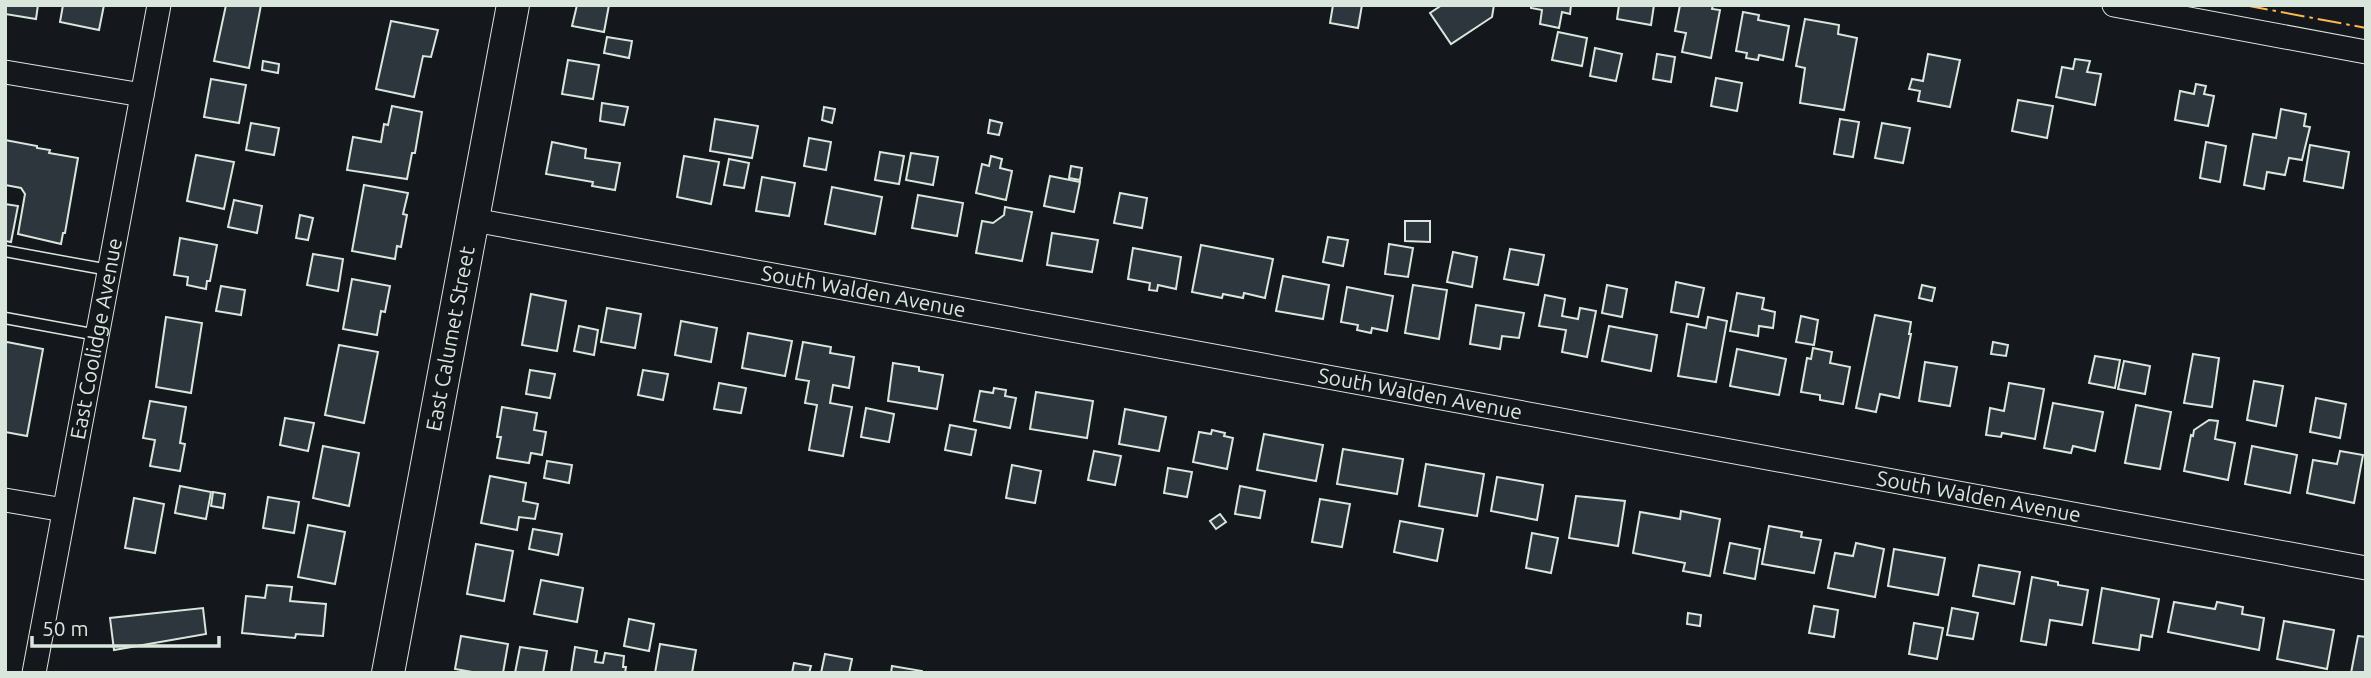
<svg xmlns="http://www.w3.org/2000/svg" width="2371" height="678" font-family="Ubuntu,sans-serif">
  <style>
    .building { fill: #2c363c; stroke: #d8e6dc; stroke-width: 2 }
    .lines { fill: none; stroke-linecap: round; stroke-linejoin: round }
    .lane-casing { stroke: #d8e6dc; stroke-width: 13 }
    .street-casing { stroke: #d8e6dc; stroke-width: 25 }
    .secondary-casing { stroke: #d8e6dc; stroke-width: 34 }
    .lane { stroke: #14181c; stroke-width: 10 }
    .street { stroke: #14181c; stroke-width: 23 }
    .secondary { stroke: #14181c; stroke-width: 32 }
    .power { stroke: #ffb74d; stroke-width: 2; stroke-dasharray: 24 5 3.5 5; stroke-linecap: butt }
    .labels { text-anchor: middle; stroke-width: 5; stroke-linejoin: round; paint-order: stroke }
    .street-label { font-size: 21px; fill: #d8e6dc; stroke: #14181c }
  </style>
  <rect width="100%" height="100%" fill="#14181c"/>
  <g class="building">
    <path d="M5,5H38L36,19L5,14Z"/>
    <path d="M63,5H104L99,30L60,22Z"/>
    <path d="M226,5H261L249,68L214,61Z"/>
    <path d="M609,5L604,32L572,26L577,5Z"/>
    <path d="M1333,5H1362L1358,28L1330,23Z"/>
    <path d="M1442,5H1494L1492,17L1451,44L1430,13Z"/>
    <path d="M1531,5H1571L1570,14L1562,12L1559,28L1540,24L1542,10L1531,8Z"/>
    <path d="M1619,5H1654L1651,25L1617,19Z"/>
    <path d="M1680,5H1713L1712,9L1720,10L1711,58L1682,52L1686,33L1675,31Z"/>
    <path d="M1743,12L1759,15L1758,20L1789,26L1783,60L1759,55L1758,60L1746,58L1747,53L1736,51Z"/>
    <path d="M1805,19L1839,25L1838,34L1857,38L1844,110L1800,103L1805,68L1796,66Z"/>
    <path d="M391,21L438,30L431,57L423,56L414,97L376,89Z"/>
    <path d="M1558,32L1587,38L1582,66L1552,60Z"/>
    <path d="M607,37L632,41L629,58L604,53Z"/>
    <path d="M1595,48L1622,54L1616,81L1590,76Z"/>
    <path d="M1657,54L1675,57L1671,82L1653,79Z"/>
    <path d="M1928,54L1960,60L1950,107L1918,101L1920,91L1909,89L1912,79L1923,81Z"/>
    <path d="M2075,59L2090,61L2087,72L2101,74L2095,105L2056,97L2062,67L2073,69Z"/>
    <path d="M568,60L599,65L593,99L562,94Z"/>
    <path d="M263,61L279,64L278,73L262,70Z"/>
    <path d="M1716,78L1742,83L1737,111L1711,106Z"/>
    <path d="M211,79L246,85L239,123L204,117Z"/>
    <path d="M2196,84L2206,86L2204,94L2214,96L2208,126L2175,120L2180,91L2194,94Z"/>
    <path d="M2018,100L2053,106L2047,138L2012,131Z"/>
    <path d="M602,103L628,107L624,125L600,121Z"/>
    <path d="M392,106L422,112L415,153H412L407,179L347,170L353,137L381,142L384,124L388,125Z"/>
    <path d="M824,107L835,109L832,123L822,120Z"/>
    <path d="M2281,109L2306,114L2304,126L2310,127L2302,160L2289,158L2285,175L2267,172L2264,189L2244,185L2253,134L2276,138Z"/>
    <path d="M715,119L758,126L752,158L710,151Z"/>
    <path d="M1840,119L1859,122L1853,157L1834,154Z"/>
    <path d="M990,120L1002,123L999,135L988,133Z"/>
    <path d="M251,123L279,128L274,155L246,150Z"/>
    <path d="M1882,123L1910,128L1903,163L1875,158Z"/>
    <path d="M809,138L831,142L826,170L804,166Z"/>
    <path d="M5,140L37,146V148L50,150L49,153L78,158L65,233H63L61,244L18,234L25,194L21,188L5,185Z"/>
    <path d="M552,142L586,149L585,158L620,163L615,190L592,186L593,182L546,174Z"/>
    <path d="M2206,142L2226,146L2220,182L2200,178Z"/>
    <path d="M2310,145L2349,152L2343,188L2304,181Z"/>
    <path d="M880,152L904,156L899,184L875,180Z"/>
    <path d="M911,153L938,157L933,185L906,180Z"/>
    <path d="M196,155L234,162L224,209L187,201Z"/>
    <path d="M684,156L719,162L711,204L677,197Z"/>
    <path d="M991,156L1002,159L1000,168L1012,171L1006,200L976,193L982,164L989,166Z"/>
    <path d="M729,159L749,163L744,188L724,185Z"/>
    <path d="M1071,166L1082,168L1080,180L1069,178Z"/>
    <path d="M1050,176L1080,182L1074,212L1044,206Z"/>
    <path d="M762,177L795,183L789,216L756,211Z"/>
    <path d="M364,185L408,193L403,214L407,215L401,247L397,246L395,259L352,251Z"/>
    <path d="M832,187L882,197L875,234L825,224Z"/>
    <path d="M1120,193L1147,198L1142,228L1114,223Z"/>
    <path d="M918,195L963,203L957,236L912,228Z"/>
    <path d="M234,200L262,206L257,233L228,227Z"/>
    <path d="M5,204L18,206L11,242L5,241Z"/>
    <path d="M1005,207L1032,212L1022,261L976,253L982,221L993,223L1004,215Z"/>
    <path d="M300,215L313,218L308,240L296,238Z"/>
    <path d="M1405,221H1430V242L1405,241Z"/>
    <path d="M1052,233L1098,240L1092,272L1047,265Z"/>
    <path d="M1328,237L1348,240L1343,266L1323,262Z"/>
    <path d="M180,238L217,245L210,281H207L206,289L187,285L188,277L174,275Z"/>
    <path d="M1389,244L1413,248L1408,277L1385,274Z"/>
    <path d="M1201,245L1273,259L1265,298L1244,293L1243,298L1223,294L1222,298L1192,292Z"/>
    <path d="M1133,248L1181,257L1176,289L1158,285L1157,291L1149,290L1150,283L1128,279Z"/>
    <path d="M1510,249L1544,255L1538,285L1504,279Z"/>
    <path d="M1453,252L1477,257L1472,287L1447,282Z"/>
    <path d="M313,254L343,259L338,291L307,285Z"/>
    <path d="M1283,276L1329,285L1323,319L1276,311Z"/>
    <path d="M352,279L390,286L385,312L381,311L377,335L343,329Z"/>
    <path d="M1676,282L1704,288L1698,317L1671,312Z"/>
    <path d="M1413,285L1447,290L1439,339L1405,333Z"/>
    <path d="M1607,285L1627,289L1622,317L1602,313Z"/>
    <path d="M1922,285L1935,288L1932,301L1919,298Z"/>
    <path d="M221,286L245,290L241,315L216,311Z"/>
    <path d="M1347,287L1393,296L1387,331L1372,328L1371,333L1357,330L1358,325L1341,322Z"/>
    <path d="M1737,293L1764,298L1762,309L1775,312L1773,328L1759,326L1758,336L1730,331Z"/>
    <path d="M531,294L566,301L557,351L522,345Z"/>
    <path d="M1545,295L1565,299L1562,316L1578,319L1580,308L1596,311L1587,357L1562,352L1566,330L1539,326Z"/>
    <path d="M1476,305L1524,313L1519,338L1502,336L1500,349L1470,344Z"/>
    <path d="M607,308L641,314L635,348L601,342Z"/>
    <path d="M1875,315L1911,322L1909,334H1911L1899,398L1880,394L1876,412L1856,408Z"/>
    <path d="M1801,316L1818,320L1814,345L1796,342Z"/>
    <path d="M166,317L202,323L191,393L156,387Z"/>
    <path d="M1708,317L1727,321L1716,382L1678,376L1687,324L1706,328Z"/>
    <path d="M681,321L717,328L711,362L675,355Z"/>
    <path d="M579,326L598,330L594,355L574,351Z"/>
    <path d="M1609,326L1657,335L1651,371L1602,361Z"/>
    <path d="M748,333L792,341L785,376L742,368Z"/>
    <path d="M7,342L43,349L27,436L5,432V344Z"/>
    <path d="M803,342L831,347L830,353L854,357L849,388L833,385L830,403L852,407L843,456L809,450L817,405L805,403L809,381L796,379Z"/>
    <path d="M1993,342L2008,345L2006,356L1991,354Z"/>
    <path d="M339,345L378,352L364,423L325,415Z"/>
    <path d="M1813,348L1832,352L1830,363L1850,367L1843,404L1820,400V395L1801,392L1807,358L1811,359Z"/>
    <path d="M1737,349L1786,359L1779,395L1730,386Z"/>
    <path d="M2193,354L2219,358L2212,407L2184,403Z"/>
    <path d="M2095,356L2120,360L2115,388L2089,383Z"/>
    <path d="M2124,361L2150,366L2145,394L2118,389Z"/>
    <path d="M1925,362L1957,367L1950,406L1919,401Z"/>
    <path d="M893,363L919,367V371L943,375L937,409L888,401Z"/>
    <path d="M530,370L555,374L550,398L526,394Z"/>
    <path d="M643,370L668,374L663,400L638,395Z"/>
    <path d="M2254,381L2283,386L2276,426L2247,420Z"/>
    <path d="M719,383L746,388L741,413L714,409Z"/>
    <path d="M2009,383L2044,389L2035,439L2002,433L2001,437L1986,435L1990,408L2004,411Z"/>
    <path d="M994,388L1006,390L1005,396L1016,398L1010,428L974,421L980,391L993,393Z"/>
    <path d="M1036,392L1093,401L1087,438L1030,429Z"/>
    <path d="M2316,398L2346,404L2340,438L2310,432Z"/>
    <path d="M150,401L186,407L180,443L185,444L180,471L150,466L155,440L143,438Z"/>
    <path d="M2053,403L2103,412L2095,451L2073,446L2071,453L2044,448Z"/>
    <path d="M2136,405L2171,412L2160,469L2125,463Z"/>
    <path d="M502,407L537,413L534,430L546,432L542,455L531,453L529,463L497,458L501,437H497Z"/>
    <path d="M866,408L894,414L889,442L861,437Z"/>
    <path d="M1125,409L1166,417L1159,451L1119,444Z"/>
    <path d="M285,418L314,423L308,451L280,445Z"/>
    <path d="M2209,420L2218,421L2215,439L2235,443L2228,480L2184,471L2191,435L2193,436L2194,430Z"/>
    <path d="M950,425L976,430L971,455L945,450Z"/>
    <path d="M1212,430L1225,433L1224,436L1233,438L1227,469L1193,462L1199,432L1211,434Z"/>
    <path d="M1264,434L1323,445L1316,481L1257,470Z"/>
    <path d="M323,446L359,453L349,506L313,498Z"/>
    <path d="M2252,446L2297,455L2290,493L2245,484Z"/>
    <path d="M1343,449L1403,459L1397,494L1337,484Z"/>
    <path d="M1094,451L1121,456L1115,485L1088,480Z"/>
    <path d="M2340,451L2363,455L2354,503L2307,493L2313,460L2337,464Z"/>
    <path d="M547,461L572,465L569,483L544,478Z"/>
    <path d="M1426,464L1484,474L1477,516L1419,506Z"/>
    <path d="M1012,465L1041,471L1035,503L1006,498Z"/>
    <path d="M1168,468L1192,472L1187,497L1164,493Z"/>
    <path d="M490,476L526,483L523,501L538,504L535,519L519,517L517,530L481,523Z"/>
    <path d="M1497,477L1543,485L1537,520L1491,511Z"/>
    <path d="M180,486L211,492L206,519L175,513Z"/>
    <path d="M1240,486L1265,491L1260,518L1235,514Z"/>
    <path d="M213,492L225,494L223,508L211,506Z"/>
    <path d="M1576,496L1625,501L1618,546L1569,538Z"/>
    <path d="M268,497L299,502L294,533L263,528Z"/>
    <path d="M134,498L164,504L155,553L125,548Z"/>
    <path d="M1320,499L1350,504L1342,547L1312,542Z"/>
    <path d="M1681,511L1720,519L1710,576L1683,571L1685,563L1633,553L1640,512L1680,519Z"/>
    <path d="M1220,514L1226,522L1216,529L1210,521Z"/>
    <path d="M1400,521L1443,529L1437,561L1394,552Z"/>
    <path d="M308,525L345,532L335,584L298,577Z"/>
    <path d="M1769,526L1802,532L1801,537L1821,540L1814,573L1762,564Z"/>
    <path d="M533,529L562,534L558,555L529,549Z"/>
    <path d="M1532,533L1558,538L1551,573L1526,568Z"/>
    <path d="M1730,543L1760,549L1755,579L1724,573Z"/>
    <path d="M1856,543L1884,549L1875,597L1828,588L1835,553L1853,556Z"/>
    <path d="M476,544L513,551L504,601L467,594Z"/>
    <path d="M1894,549L1945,558L1938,595L1888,586Z"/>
    <path d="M1979,565L2020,572L2014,604L1973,596Z"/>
    <path d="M2032,577L2058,582V585L2088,590L2082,625L2050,620L2046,645L2021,641Z"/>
    <path d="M541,580L583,588L577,622L534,614Z"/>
    <path d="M267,585L292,587L290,601L326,604L323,636L296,634L295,638L242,633L246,596L265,598Z"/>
    <path d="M2102,588L2159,599L2152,637L2141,635L2139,650L2093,643Z"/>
    <path d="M2174,602L2215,609L2217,602L2243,607L2242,614L2264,618L2259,650L2168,632Z"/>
    <path d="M1814,606L1838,610L1834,637L1809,633Z"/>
    <path d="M203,608L206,634L114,650L110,618Z"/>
    <path d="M1952,608L1978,613L1973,639L1947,635Z"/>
    <path d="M1688,613L1701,615L1700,626L1687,624Z"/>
    <path d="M629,619L654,624L649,651L624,646Z"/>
    <path d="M2284,621L2334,630L2327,669L2277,659Z"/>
    <path d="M1914,623L1943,628L1937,659L1909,654Z"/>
    <path d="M461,636L508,644L503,673H478L455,669Z"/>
    <path d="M2358,636L2366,637V673H2351Z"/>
    <path d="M660,644L696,650L692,673H655Z"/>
    <path d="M520,647L547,651L543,673H515Z"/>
    <path d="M575,647L597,651L595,662L603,663L605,653L624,656L623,667H626L625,673H571Z"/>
    <path d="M825,654L852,659L849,673H821Z"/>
    <path d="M794,663L811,666L809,673H792Z"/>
    <path d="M892,666L922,671V673H891Z"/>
  </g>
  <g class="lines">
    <defs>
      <g id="lane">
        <path d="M5,251L109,270"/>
        <path d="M5,318L97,335"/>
      </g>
      <g id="street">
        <path d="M2114,5L2366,52"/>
        <path d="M5,72L142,95"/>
        <path id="s1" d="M474,220L2366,568"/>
        <path d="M5,500L64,510"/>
        <path id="s2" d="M34,673L159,5"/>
      </g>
      <g id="secondary">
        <path id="s3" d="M388,673L513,5"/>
      </g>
    </defs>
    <use href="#lane" class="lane-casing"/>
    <use href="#street" class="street-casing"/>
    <use href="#secondary" class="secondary-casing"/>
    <use href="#lane" class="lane"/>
    <use href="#street" class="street"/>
    <use href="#secondary" class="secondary"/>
    <path class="power" d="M2244,5L2366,28"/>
  </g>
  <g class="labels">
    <g class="street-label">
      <text dy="7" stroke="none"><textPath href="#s1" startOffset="396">South Walden Avenue</textPath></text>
      <text dy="7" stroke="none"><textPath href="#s2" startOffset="340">East Coolidge Avenue</textPath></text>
      <text dy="7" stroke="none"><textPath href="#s3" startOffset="340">East Calumet Street</textPath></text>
      <text dy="7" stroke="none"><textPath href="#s1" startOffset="962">South Walden Avenue</textPath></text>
      <text dy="7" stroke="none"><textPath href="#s1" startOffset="1530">South Walden Avenue</textPath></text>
    </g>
  </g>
  <rect width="2371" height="678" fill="none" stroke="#d8e6dc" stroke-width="14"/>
  <path d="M32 636v10h187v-10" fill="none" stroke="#d8e6dc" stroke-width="3.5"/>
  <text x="42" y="636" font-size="21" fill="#d8e6dc" stroke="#14181c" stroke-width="5" paint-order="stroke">50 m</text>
</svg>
